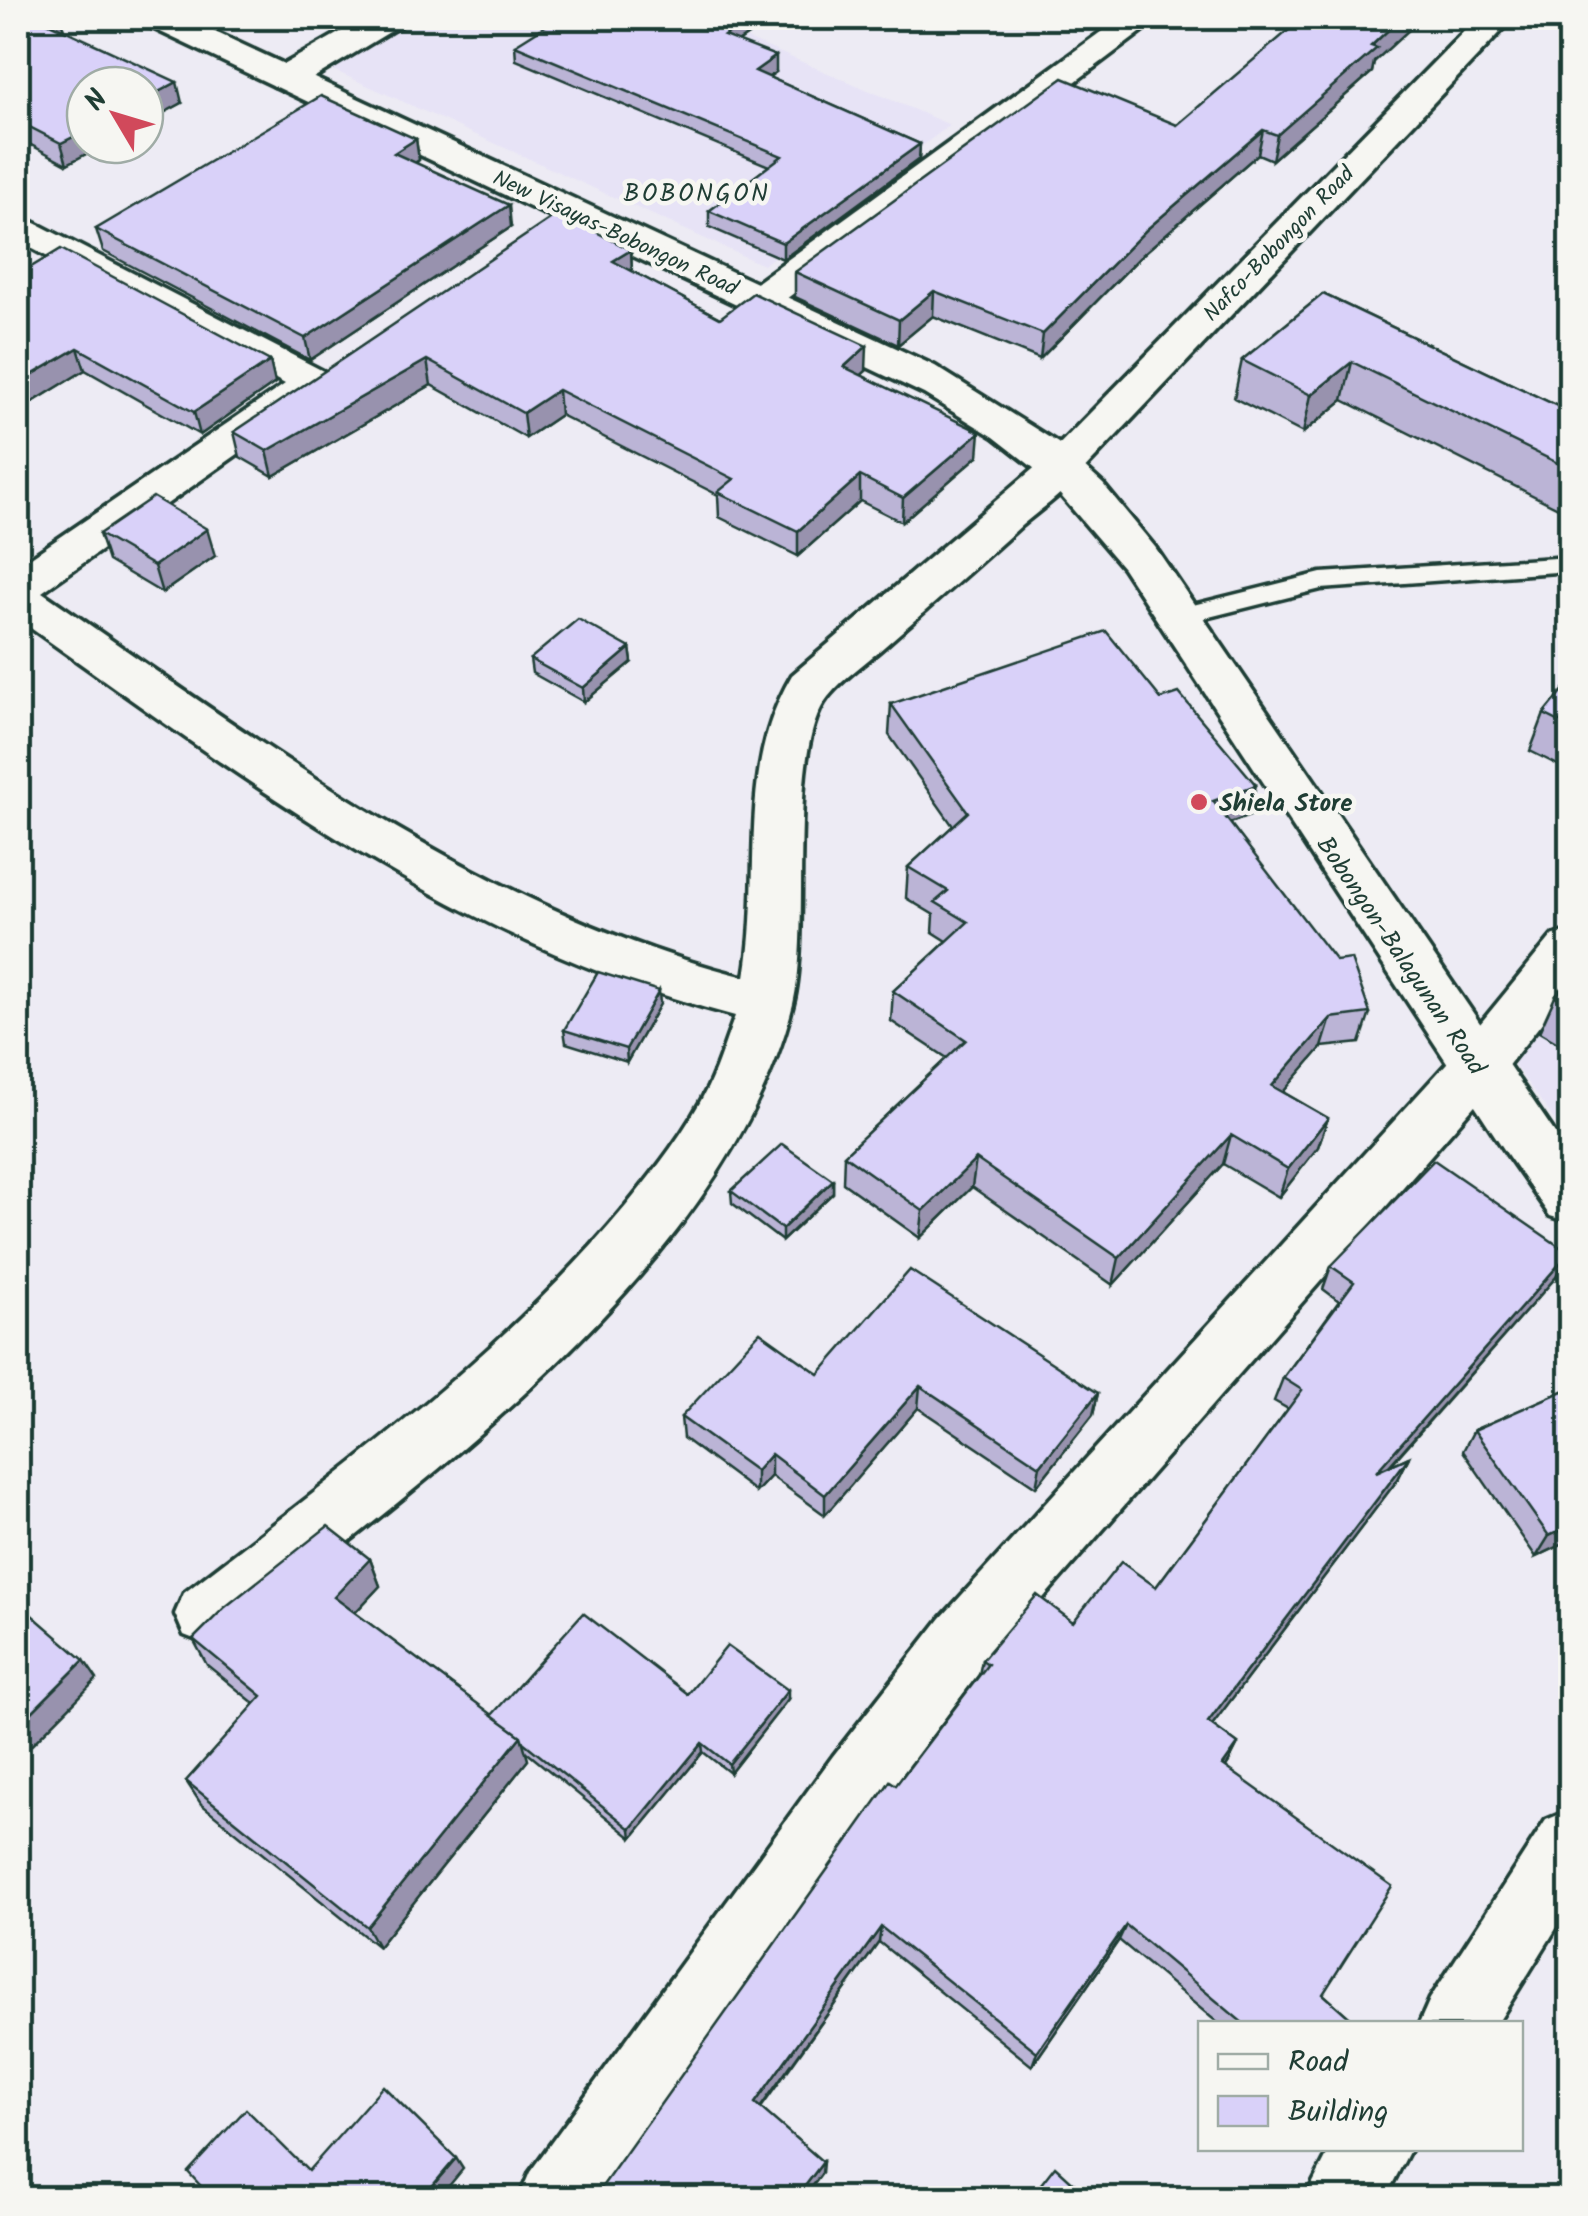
<svg xmlns="http://www.w3.org/2000/svg" width="1588" height="2216" font-family="Kalam,sans-serif">
  <style>
    .built { fill: #e7e3f6 }
    .lines { fill: none; stroke-linecap: round; stroke-linejoin: round }
    .service-casing { stroke: #1f3d34; stroke-width: 7 }
    .minor-casing { stroke: #1f3d34; stroke-width: 7 }
    .tertiary-casing { stroke: #1f3d34; stroke-width: 7 }
    .secondary-casing { stroke: #1f3d34; stroke-width: 7 }
    .service { fill: #f6f6f2; fill-rule: evenodd }
    .minor { fill: #f6f6f2; fill-rule: evenodd }
    .tertiary { fill: #f6f6f2; fill-rule: evenodd }
    .secondary { fill: #f6f6f2; fill-rule: evenodd }
    .wall { fill: #bbb4d6; stroke: #1f3d34; stroke-width: 2.5 }
    .shaded-wall { fill: #9892ae; stroke: #1f3d34; stroke-width: 2.5 }
    .building { fill: #d9d1f9; stroke: #1f3d34; stroke-width: 2.5 }
    .poi-dot { fill: #d1495b; stroke: #f6f6f2; stroke-width: 4 }
    .labels { text-anchor: middle; stroke-width: 9; stroke-linejoin: round; paint-order: stroke }
    .far-street-label { font-size: 22px; fill: #1f3d34; stroke: #f6f6f2 }
    .far-quarter-label { font-size: 25px; letter-spacing: 2.5px; fill: #1f3d34; stroke: #f6f6f2 }
    .poi-label { font-size: 25px; font-weight: bold; fill: #1f3d34; stroke: #f6f6f2; text-anchor: start }
    .street-label { font-size: 25px; fill: #1f3d34; stroke: #f6f6f2 }
  </style>
  <rect width="100%" height="100%" fill="#edebf4"/>
  <filter id="ink" filterUnits="userSpaceOnUse"><feTurbulence type="fractalNoise" baseFrequency=".01" numOctaves="2"/><feDisplacementMap in="SourceGraphic" scale="20" xChannelSelector="R" yChannelSelector="G"/><feConvolveMatrix kernelMatrix="1 2 1 2 8 2 1 2 1" color-interpolation-filters="sRGB"/></filter>
  <g filter="url(#ink)">
    <g class="built">
      <path d="M419,18H699L950,125L763,265L331,69Z"/>
      <path d="M1570,984V1141L1510,1059Z"/>
    </g>
    <g class="lines">
      <defs>
        <path id="service" d="M1570,557V571L1321,589L1177,625L1165,617L1177,609L1321,573Z"/>
        <g id="minor">
          <path d="M365,18H407L401,25L300,86H274L269,78L274,70Z"/>
          <path d="M1120,18H1160L774,308L760,311L746,308L740,299L746,290Z"/>
          <path d="M18,214L327,373L333,382L327,391L314,394L309,404L42,592C263,744 481,910 745,977C763,874 736,769 792,675L1046,458L1061,454L1076,458L1083,468C1068,491 1042,508 1022,525C977,566 931,606 885,646C867,662 843,678 828,697C785,751 812,929 793,1004C728,1265 430,1476 230,1635L207,1644L184,1635L175,1614L184,1593C339,1473 501,1357 626,1206C656,1169 687,1130 708,1087C719,1064 726,1039 735,1016C457,943 248,782 18,619V566L285,384L18,241Z"/>
          <path d="M1570,930V987L1495,1082L987,1662L881,1802L601,2198H519L530,2172L833,1756L941,1618L1457,1052L1552,936Z"/>
          <path d="M1570,1810V1906L1497,2024H1419L1430,1999L1546,1820Z"/>
          <path d="M1331,2148H1411L1385,2198H1305Z"/>
        </g>
        <path id="tertiary" d="M1477,18H1514L1076,478L1061,482L1046,478L1039,468L1046,458Z"/>
        <path id="secondary" d="M140,18H185L935,366L1058,443L1103,484L1155,547L1570,1155V1222L1550,1216L1509,1157L1123,568L1044,476L994,437L924,394L146,25Z"/>
      </defs>
      <use href="#service" class="service-casing"/>
      <use href="#minor" class="minor-casing"/>
      <use href="#tertiary" class="tertiary-casing"/>
      <use href="#secondary" class="secondary-casing"/>
      <use href="#service" class="service"/>
      <use href="#minor" class="minor"/>
      <use href="#tertiary" class="tertiary"/>
      <use href="#secondary" class="secondary"/>
    </g>
    <g class="wall">
      <path d="M18,18L62,23L64,30L182,103L67,164L18,138Z"/>
      <path d="M748,35L738,42L776,72L768,77L920,144L919,159L783,259L709,227V211L769,166L516,60L515,45Z"/>
      <path d="M1374,62L1372,72L1272,160L1258,154L1142,255L1040,359L933,316L898,345L795,297V272L1177,125Z"/>
      <path d="M416,139L419,160L416,163L511,227L310,360L103,251L96,229Z"/>
      <path d="M631,250L632,271L720,318L866,371L861,375L978,456L902,522L860,501L798,556L719,517L718,495L560,415L526,438L431,385L273,476L240,457L234,432Z"/>
      <path d="M18,275L270,361L275,383L200,435L85,370L18,411Z"/>
      <path d="M1323,294L1570,412V514L1343,400L1303,433L1234,398L1242,360Z"/>
      <path d="M99,534L215,556L162,593L108,561Z"/>
      <path d="M630,648L632,662L584,702L532,673L530,659Z"/>
      <path d="M1570,682V771L1530,751L1544,714Z"/>
      <path d="M891,704L1249,816L1230,823L1370,1013L1360,1043L1322,1047L1283,1092L1328,1118L1318,1147L1279,1197L1223,1164L1113,1285L972,1187L920,1238L843,1183L844,1155L947,1058L891,1021L893,991L947,941L933,932L934,915L906,898L908,867L953,826L889,735Z"/>
      <path d="M1570,978V1050L1539,1032L1555,997Z"/>
      <path d="M660,1004L627,1062L566,1043L564,1030Z"/>
      <path d="M833,1180V1193L782,1241L732,1203L731,1191Z"/>
      <path d="M1331,1266L1556,1277L1390,1466L1409,1457L1398,1479L1212,1725L1238,1744L1226,1767L1323,1994L1357,2024H1219L1119,1940L1032,2066L879,1942L761,2108L822,2173L804,2198H594L896,1785L979,1675L982,1660L1156,1587L1288,1409L1274,1401L1283,1378L1339,1301L1323,1289Z"/>
      <path d="M819,1374L1098,1393L1093,1415L1036,1487L918,1408L825,1515L771,1476L756,1492L683,1438L681,1417Z"/>
      <path d="M1570,1388V1541L1536,1557L1463,1451L1474,1430Z"/>
      <path d="M370,1559L380,1586L355,1613L492,1715L688,1694L788,1699L730,1773L703,1752L632,1838L525,1751L528,1760L378,1947L201,1804L186,1781L255,1704L207,1665L193,1639Z"/>
    </g>
    <g class="shaded-wall">
      <path d="M50,18H72L62,23L65,34L45,21Z"/>
      <path d="M1401,18H1422L1374,62L1372,72L1272,160L1277,135Z"/>
      <path d="M748,20V35L724,51V36Z"/>
      <path d="M776,56V72L755,87V71Z"/>
      <path d="M177,82L182,103L145,123V99Z"/>
      <path d="M1263,130L1258,154L1142,255L1040,359L1043,334L1146,230Z"/>
      <path d="M85,131V145H103L67,164L61,143Z"/>
      <path d="M416,139L419,160L397,174L394,153Z"/>
      <path d="M920,144L919,159L783,259V243Z"/>
      <path d="M509,205L511,227L310,360L305,338Z"/>
      <path d="M631,250L632,275L613,261Z"/>
      <path d="M934,291L933,316L898,345L899,320Z"/>
      <path d="M867,346L866,371L843,392L844,367Z"/>
      <path d="M78,348L85,370L18,411V383Z"/>
      <path d="M427,360L431,385L273,476L267,451Z"/>
      <path d="M270,361L275,383L200,435L194,412Z"/>
      <path d="M1352,362L1343,400L1303,433L1311,395Z"/>
      <path d="M558,390L560,415L526,438L523,413Z"/>
      <path d="M980,432L978,456L902,522L903,498Z"/>
      <path d="M860,476V501L798,556V531Z"/>
      <path d="M207,529L215,556L162,593L154,566Z"/>
      <path d="M630,648L632,662L584,702L583,688Z"/>
      <path d="M1256,785L1249,816L1206,832L1213,801Z"/>
      <path d="M659,991L660,1004L627,1062L626,1049Z"/>
      <path d="M1331,1018L1322,1047L1264,1114L1272,1086Z"/>
      <path d="M1328,1118L1318,1147L1279,1197L1288,1169Z"/>
      <path d="M1231,1135L1223,1164L1113,1285L1119,1258Z"/>
      <path d="M976,1159L972,1187L920,1238L923,1211Z"/>
      <path d="M833,1180V1193L782,1241V1229Z"/>
      <path d="M1569,1253L1556,1277L1365,1493L1376,1472Z"/>
      <path d="M920,1386L918,1408L825,1515V1495Z"/>
      <path d="M1098,1393L1093,1415L1036,1487L1040,1466Z"/>
      <path d="M771,1454V1476L756,1492V1471Z"/>
      <path d="M1409,1457L1398,1479L1200,1741L1208,1722Z"/>
      <path d="M1570,1526V1541L1536,1557L1549,1536Z"/>
      <path d="M370,1559L380,1586L345,1623L334,1597Z"/>
      <path d="M84,1660L97,1679L18,1759V1726Z"/>
      <path d="M788,1690V1699L730,1773L729,1764Z"/>
      <path d="M521,1736L528,1760L378,1947L367,1927Z"/>
      <path d="M702,1743L703,1752L632,1838L631,1829Z"/>
      <path d="M1238,1744L1229,1762L1215,1782L1223,1765Z"/>
      <path d="M1126,1925L1119,1940L1032,2066L1037,2052Z"/>
      <path d="M881,1927L879,1942L755,2115V2103Z"/>
      <path d="M456,2158L463,2169L439,2198H422Z"/>
      <path d="M823,2162L822,2173L804,2198H796Z"/>
    </g>
    <g class="building">
      <path d="M18,18H52L45,21L177,82L145,99V85H85V131L61,143L18,121Z"/>
      <path d="M558,18H742L748,20L724,36L776,56L755,71L920,144L783,243L709,211L782,156L515,45Z"/>
      <path d="M1303,18H1401L1371,46L1377,48L1277,135L1263,130L1146,230L1043,334L934,291L899,320L795,272L1063,78L1177,125Z"/>
      <path d="M321,96L416,139L394,153L509,205L305,338L96,229Z"/>
      <path d="M559,213L631,250L613,261L720,318L753,293L867,346L844,367L980,432L903,498L860,476L798,531L718,492L734,479L558,390L523,413L427,360L267,451L234,432Z"/>
      <path d="M61,249L270,361L194,412L78,348L18,383V275Z"/>
      <path d="M1323,294L1570,412V469L1352,362L1311,395L1242,360Z"/>
      <path d="M153,497L207,529L154,566L99,534Z"/>
      <path d="M578,619L630,648L583,688L530,659Z"/>
      <path d="M1106,631L1161,699L1179,693L1256,785L1213,801L1336,961L1351,959L1370,1013L1331,1018L1272,1086L1328,1118L1288,1169L1231,1135L1119,1258L976,1159L923,1211L844,1155L966,1040L893,991L968,922L935,902L948,891L908,867L968,812L891,704Z"/>
      <path d="M1570,682V727L1544,714Z"/>
      <path d="M598,972L659,991L626,1049L564,1030Z"/>
      <path d="M1570,978V1006L1555,997Z"/>
      <path d="M782,1144L833,1180L782,1229L731,1191Z"/>
      <path d="M1434,1160L1569,1253L1376,1472L1409,1457L1208,1722L1238,1744L1223,1765L1392,1886L1323,1994L1357,2024H1244L1126,1925L1037,2052L881,1927L755,2103L823,2162L796,2198H594L886,1787L890,1781L896,1785L988,1664L982,1660L1037,1595L1073,1622L1121,1562L1156,1587L1302,1390L1283,1378L1354,1282L1331,1266Z"/>
      <path d="M910,1270L1098,1393L1040,1466L920,1386L825,1495L771,1454L756,1471L681,1417L760,1332L819,1374Z"/>
      <path d="M1570,1388V1526L1549,1536L1474,1430Z"/>
      <path d="M328,1526L370,1559L334,1597L521,1736L367,1927L186,1781L262,1696L193,1639L224,1608Z"/>
      <path d="M18,1603L84,1660L18,1726Z"/>
      <path d="M583,1613L688,1694L727,1646L788,1690L729,1764L702,1743L631,1829L523,1742L521,1736L492,1715Z"/>
      <path d="M383,2086L456,2158L422,2198H212L188,2172L246,2109L308,2171Z"/>
      <path d="M1055,2166L1090,2198H1030Z"/>
    </g>
  </g>
  <circle class="poi-dot" cx="1199" cy="802" r="10"/>
  <g class="labels">
    <g class="far-street-label">
      <text transform="translate(616 232) rotate(25)" y="8">New Visayas-Bobongon Road</text>
      <text transform="translate(1278 243) rotate(-46)" y="8">Nafco-Bobongon Road</text>
    </g>
    <g class="far-quarter-label">
      <text x="697" y="201">BOBONGON</text>
    </g>
    <g class="poi-label">
      <text x="1219" y="811">Shiela Store</text>
    </g>
    <g class="street-label">
      <text transform="translate(1402 955) rotate(56)" y="9">Bobongon-Balagunan Road</text>
    </g>
  </g>
  <rect width="1588" height="2216" fill="none" stroke="#f6f6f2" stroke-width="60"/>
  <rect x="30" y="30" width="1528" height="2156" fill="none" stroke="#1f3d34" stroke-width="4" filter="url(#ink)"/>
  <rect x="1198" y="2021" width="325" height="130" fill="#f6f6f2" stroke="#a0aca6" stroke-width="2.5"/>
  <rect x="1218" y="2054" width="50" height="15" fill="#f6f6f2" stroke="#a0aca6" stroke-width="2.5"/>
  <text x="1288" y="2071" font-size="30" fill="#1f3d34">Road</text>
  <rect x="1218" y="2096" width="50" height="30" fill="#d9d1f9" stroke="#a0aca6" stroke-width="2.5"/>
  <text x="1288" y="2121" font-size="30" fill="#1f3d34">Building</text>
  <g transform="translate(115 115) rotate(308)"><circle r="48" fill="#f6f6f2" stroke="#a0aca6" stroke-width="2.5"/>
  <path d="M0-8L18 38L0 25L-18 38Z" fill="#d1495b"/>
  <text y="-15" font-size="28" font-weight="bold" text-anchor="middle" fill="#1f3d34">N</text>
  </g>
</svg>
